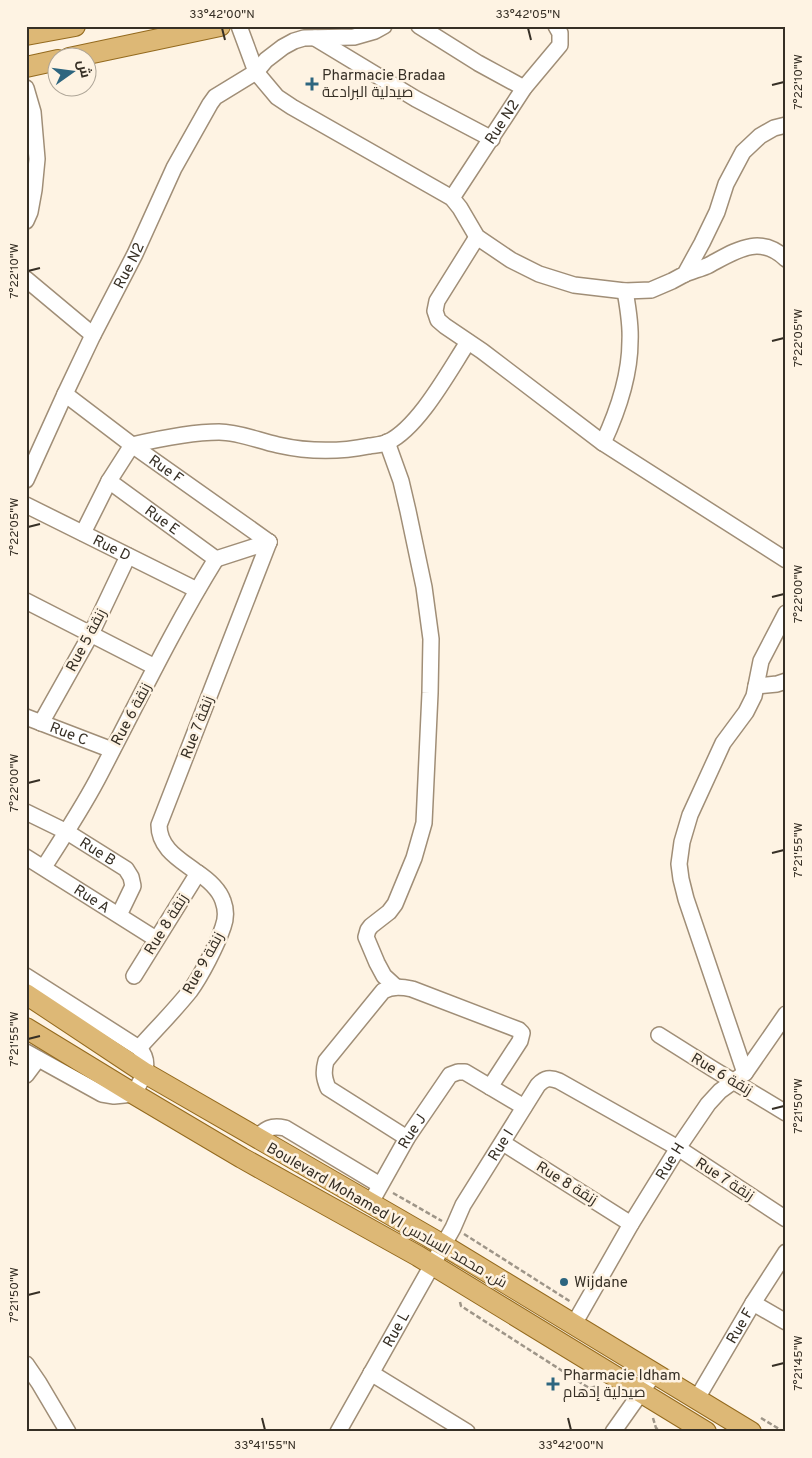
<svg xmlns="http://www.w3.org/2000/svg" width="812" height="1458" font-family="Overpass,Cairo,sans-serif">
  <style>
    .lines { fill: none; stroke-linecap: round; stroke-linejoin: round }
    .minor-casing { stroke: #a08e77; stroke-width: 18 }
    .major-casing { stroke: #946a1e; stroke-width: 22 }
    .path { stroke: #9e9588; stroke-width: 2.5; stroke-dasharray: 5 2.5; stroke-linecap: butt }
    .minor { stroke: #fff; stroke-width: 15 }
    .major { stroke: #ddb876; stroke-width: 20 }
    .ticks { fill: none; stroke: #362f25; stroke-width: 2 }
    .poi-dot { fill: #2d657f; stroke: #fef3e3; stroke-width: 2 }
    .labels { text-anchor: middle; stroke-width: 5; stroke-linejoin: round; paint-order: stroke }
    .poi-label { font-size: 15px; fill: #362f25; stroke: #fef3e3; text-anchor: start }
    .street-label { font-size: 15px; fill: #362f25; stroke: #fef3e3 }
    .neatline { fill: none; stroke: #362f25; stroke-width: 2 }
    .ticks-label { font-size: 12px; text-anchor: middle; fill: #362f25 }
  </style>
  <rect width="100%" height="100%" fill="#fef3e3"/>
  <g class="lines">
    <defs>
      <g id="minor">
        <path d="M239,26L256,72L277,97L292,107L452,198L460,208L477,237L511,260L539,274L574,285L625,291L651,290L672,281L685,274L702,243L717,212L726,184L743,152L760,136L774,128L786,125"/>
        <path d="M419,26L478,63L524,88"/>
        <path d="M315,38L416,99L492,139"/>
        <path d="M26,88L33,112L37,159L34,190L30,212L26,221"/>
        <path id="s1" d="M452,198L524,88L560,45V33L556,26"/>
        <path d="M477,237L437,301L435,311L438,320L445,326L482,351L603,443L786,560"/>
        <path d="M685,274C692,271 700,269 707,266C734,252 759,233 786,259"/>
        <path d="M26,279L93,335"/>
        <path id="s2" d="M65,394L132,445L269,542"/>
        <path d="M387,442L401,481L408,511L424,587L431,639L430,693L424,823L414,858L395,904L389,912L371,926L368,930L366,937L377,963L384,976L396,987"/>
        <path d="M603,443C617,413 630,375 630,341C631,324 628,308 625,291"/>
        <path id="s3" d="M26,480L65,394L93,335L135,254L174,168L210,104L215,97L256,72L266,60L283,47L294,41L304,38L354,37L375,31L384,26"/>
        <path id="s4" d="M109,481L216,559"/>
        <path id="s5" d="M26,505L197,590"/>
        <path d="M83,533L109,481L132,445C158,439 193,432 219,432C239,432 259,441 278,445C309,452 339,452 369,446C375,445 382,445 388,442C419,427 449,371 468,342"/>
        <path d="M216,559L269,542"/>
        <path d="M26,601L155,667"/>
        <path d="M756,686L777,684L786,681"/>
        <path id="s6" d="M26,717L112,750"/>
        <path d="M41,723L91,634L128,556"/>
        <path id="s7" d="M26,812L67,832L126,869L131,877L133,886L119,915"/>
        <path id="s8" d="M26,857L156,939"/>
        <path d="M44,867C62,839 81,810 97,780C136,706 172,630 216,559"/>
        <path d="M26,976L139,1048C153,1064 142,1078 134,1094L114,1096L102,1094L26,1052"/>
        <path d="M134,976L198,873"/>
        <path d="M659,1035L713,1069L786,1113"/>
        <path d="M139,1048C156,1029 174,1011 190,991C201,976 217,945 223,927C226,919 226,909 223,901C219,889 206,878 195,871C179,859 159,848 159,825L269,542"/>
        <path d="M745,1073L686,899L681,879L679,864L682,842L690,815L723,743L746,712L754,696L761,661L786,613"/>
        <path d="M26,1075L38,1059"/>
        <path d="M256,1138C266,1129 270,1125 285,1128L380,1185"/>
        <path d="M407,1138L328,1088C324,1078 323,1072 326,1061L383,991C393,986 402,987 412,989L519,1030L522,1033L520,1041L490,1087"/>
        <path d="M503,1143L631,1224"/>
        <path id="s9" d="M370,1204L407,1138L450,1075L458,1072H465L524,1107"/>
        <path d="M753,1303L786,1322"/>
        <path id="s10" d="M574,1324L631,1224L678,1148L708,1104L720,1091L745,1073L786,1014"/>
        <path d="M26,1364L39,1383L68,1432"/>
        <path d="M371,1373L467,1432"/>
        <path id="s11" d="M696,1400L753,1303L786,1252"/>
        <path id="s12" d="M338,1432L453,1228L463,1205L538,1085C545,1078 550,1077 559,1081L678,1148L786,1219"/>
        <path d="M613,1432L654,1374"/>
      </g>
      <g id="major">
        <path d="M26,35L75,26"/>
        <path d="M69,58L220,26"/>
        <path d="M26,67L58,60"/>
        <path d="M26,994L145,1073L443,1245L751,1432"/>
        <path d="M26,1028L134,1094L242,1158L418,1256L706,1432"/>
      </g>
    </defs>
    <use href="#minor" class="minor-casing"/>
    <use href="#major" class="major-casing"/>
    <g class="path">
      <path d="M393,1193L442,1221"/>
      <path d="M464,1234L571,1302"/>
      <path d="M460,1302L461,1306L589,1388L599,1386"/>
      <path d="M653,1418L656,1428L662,1432"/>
      <path d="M761,1418L784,1432"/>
    </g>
    <use href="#minor" class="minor"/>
    <use href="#major" class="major"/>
  </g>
  <path class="ticks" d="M222,28L225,40M528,28L531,40M772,85L784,82M28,271L40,268M772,341L784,338M28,527L40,524M772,597L784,594M28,783L40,780M772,853L784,850M28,1039L40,1036M772,1109L784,1106M28,1295L40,1292M772,1366L784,1363M262,1418L265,1430M568,1418L571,1430"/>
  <g class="poi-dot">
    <path d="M309.5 76.5h5v5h5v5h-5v5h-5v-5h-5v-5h5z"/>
    <circle cx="564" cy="1282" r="5"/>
    <path d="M550.5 1376.5h5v5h5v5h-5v5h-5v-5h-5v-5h5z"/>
  </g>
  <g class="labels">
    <g class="poi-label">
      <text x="322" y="80">Pharmacie Bradaa<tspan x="322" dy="17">صيدلية البرادعة</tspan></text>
      <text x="574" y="1287">Wijdane</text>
      <text x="563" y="1380">Pharmacie Idham<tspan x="563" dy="17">صيدلية إدهام</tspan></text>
    </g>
    <g class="street-label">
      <text dy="5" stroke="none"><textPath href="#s1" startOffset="91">Rue N2</textPath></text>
      <text dy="5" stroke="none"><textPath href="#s3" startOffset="238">Rue N2</textPath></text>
      <text dy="5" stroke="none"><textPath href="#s2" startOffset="126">Rue F</textPath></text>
      <text dy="5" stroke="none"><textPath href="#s4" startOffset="66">Rue E</textPath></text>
      <text dy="5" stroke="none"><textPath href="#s5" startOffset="96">Rue D</textPath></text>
      <text transform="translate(86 640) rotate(-62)" y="5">Rue 5 زنقة</text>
      <text transform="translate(131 714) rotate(-62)" y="5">Rue 6 زنقة</text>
      <text transform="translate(197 727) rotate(-69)" y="5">Rue 7 زنقة</text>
      <text dy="5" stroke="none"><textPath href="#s6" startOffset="46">Rue C</textPath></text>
      <text dy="5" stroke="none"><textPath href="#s7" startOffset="82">Rue B</textPath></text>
      <text dy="5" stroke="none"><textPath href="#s8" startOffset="78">Rue A</textPath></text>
      <text transform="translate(166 924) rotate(-58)" y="5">Rue 8 زنقة</text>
      <text transform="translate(203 963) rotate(-61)" y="5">Rue 9 زنقة</text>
      <text transform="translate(722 1074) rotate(31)" y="5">Rue 6 زنقة</text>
      <text dy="5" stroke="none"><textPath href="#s9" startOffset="84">Rue J</textPath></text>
      <text dy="5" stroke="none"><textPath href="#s12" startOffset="330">Rue I</textPath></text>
      <text dy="5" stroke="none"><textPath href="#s10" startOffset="189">Rue H</textPath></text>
      <text transform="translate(725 1179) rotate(33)" y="5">Rue 7 زنقة</text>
      <text transform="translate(567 1183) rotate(32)" y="5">Rue 8 زنقة</text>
      <text transform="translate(387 1215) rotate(30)" y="5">Boulevard Mohamed VI ش. محمد السادس</text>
      <text dy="5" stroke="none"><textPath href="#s11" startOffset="86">Rue F</textPath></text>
      <text dy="5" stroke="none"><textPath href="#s12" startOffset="118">Rue L</textPath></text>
    </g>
  </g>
  <rect width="812" height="1458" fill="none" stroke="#fef3e3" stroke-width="55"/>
  <g transform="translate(72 72) rotate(76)"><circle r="24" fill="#fef3e3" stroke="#aea597"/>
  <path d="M0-4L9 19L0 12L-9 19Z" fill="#2d657f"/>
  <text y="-8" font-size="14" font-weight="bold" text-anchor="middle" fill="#362f25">ش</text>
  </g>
  <rect x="28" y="28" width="756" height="1402" class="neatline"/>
  <g class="ticks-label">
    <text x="222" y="18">33°42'00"N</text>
    <text x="528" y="18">33°42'05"N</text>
    <text transform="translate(798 82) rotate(-90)" y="4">7°22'10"W</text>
    <text transform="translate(14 271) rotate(-90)" y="4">7°22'10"W</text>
    <text transform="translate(798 338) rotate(-90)" y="4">7°22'05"W</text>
    <text transform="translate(14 527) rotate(-90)" y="4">7°22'05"W</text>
    <text transform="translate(798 594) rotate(-90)" y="4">7°22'00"W</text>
    <text transform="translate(14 783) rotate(-90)" y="4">7°22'00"W</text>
    <text transform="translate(798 850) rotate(-90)" y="4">7°21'55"W</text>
    <text transform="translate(14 1039) rotate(-90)" y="4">7°21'55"W</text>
    <text transform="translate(798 1106) rotate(-90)" y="4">7°21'50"W</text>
    <text transform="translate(14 1295) rotate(-90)" y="4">7°21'50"W</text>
    <text transform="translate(798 1363) rotate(-90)" y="4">7°21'45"W</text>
    <text x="265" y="1449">33°41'55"N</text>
    <text x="571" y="1449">33°42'00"N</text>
  </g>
</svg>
